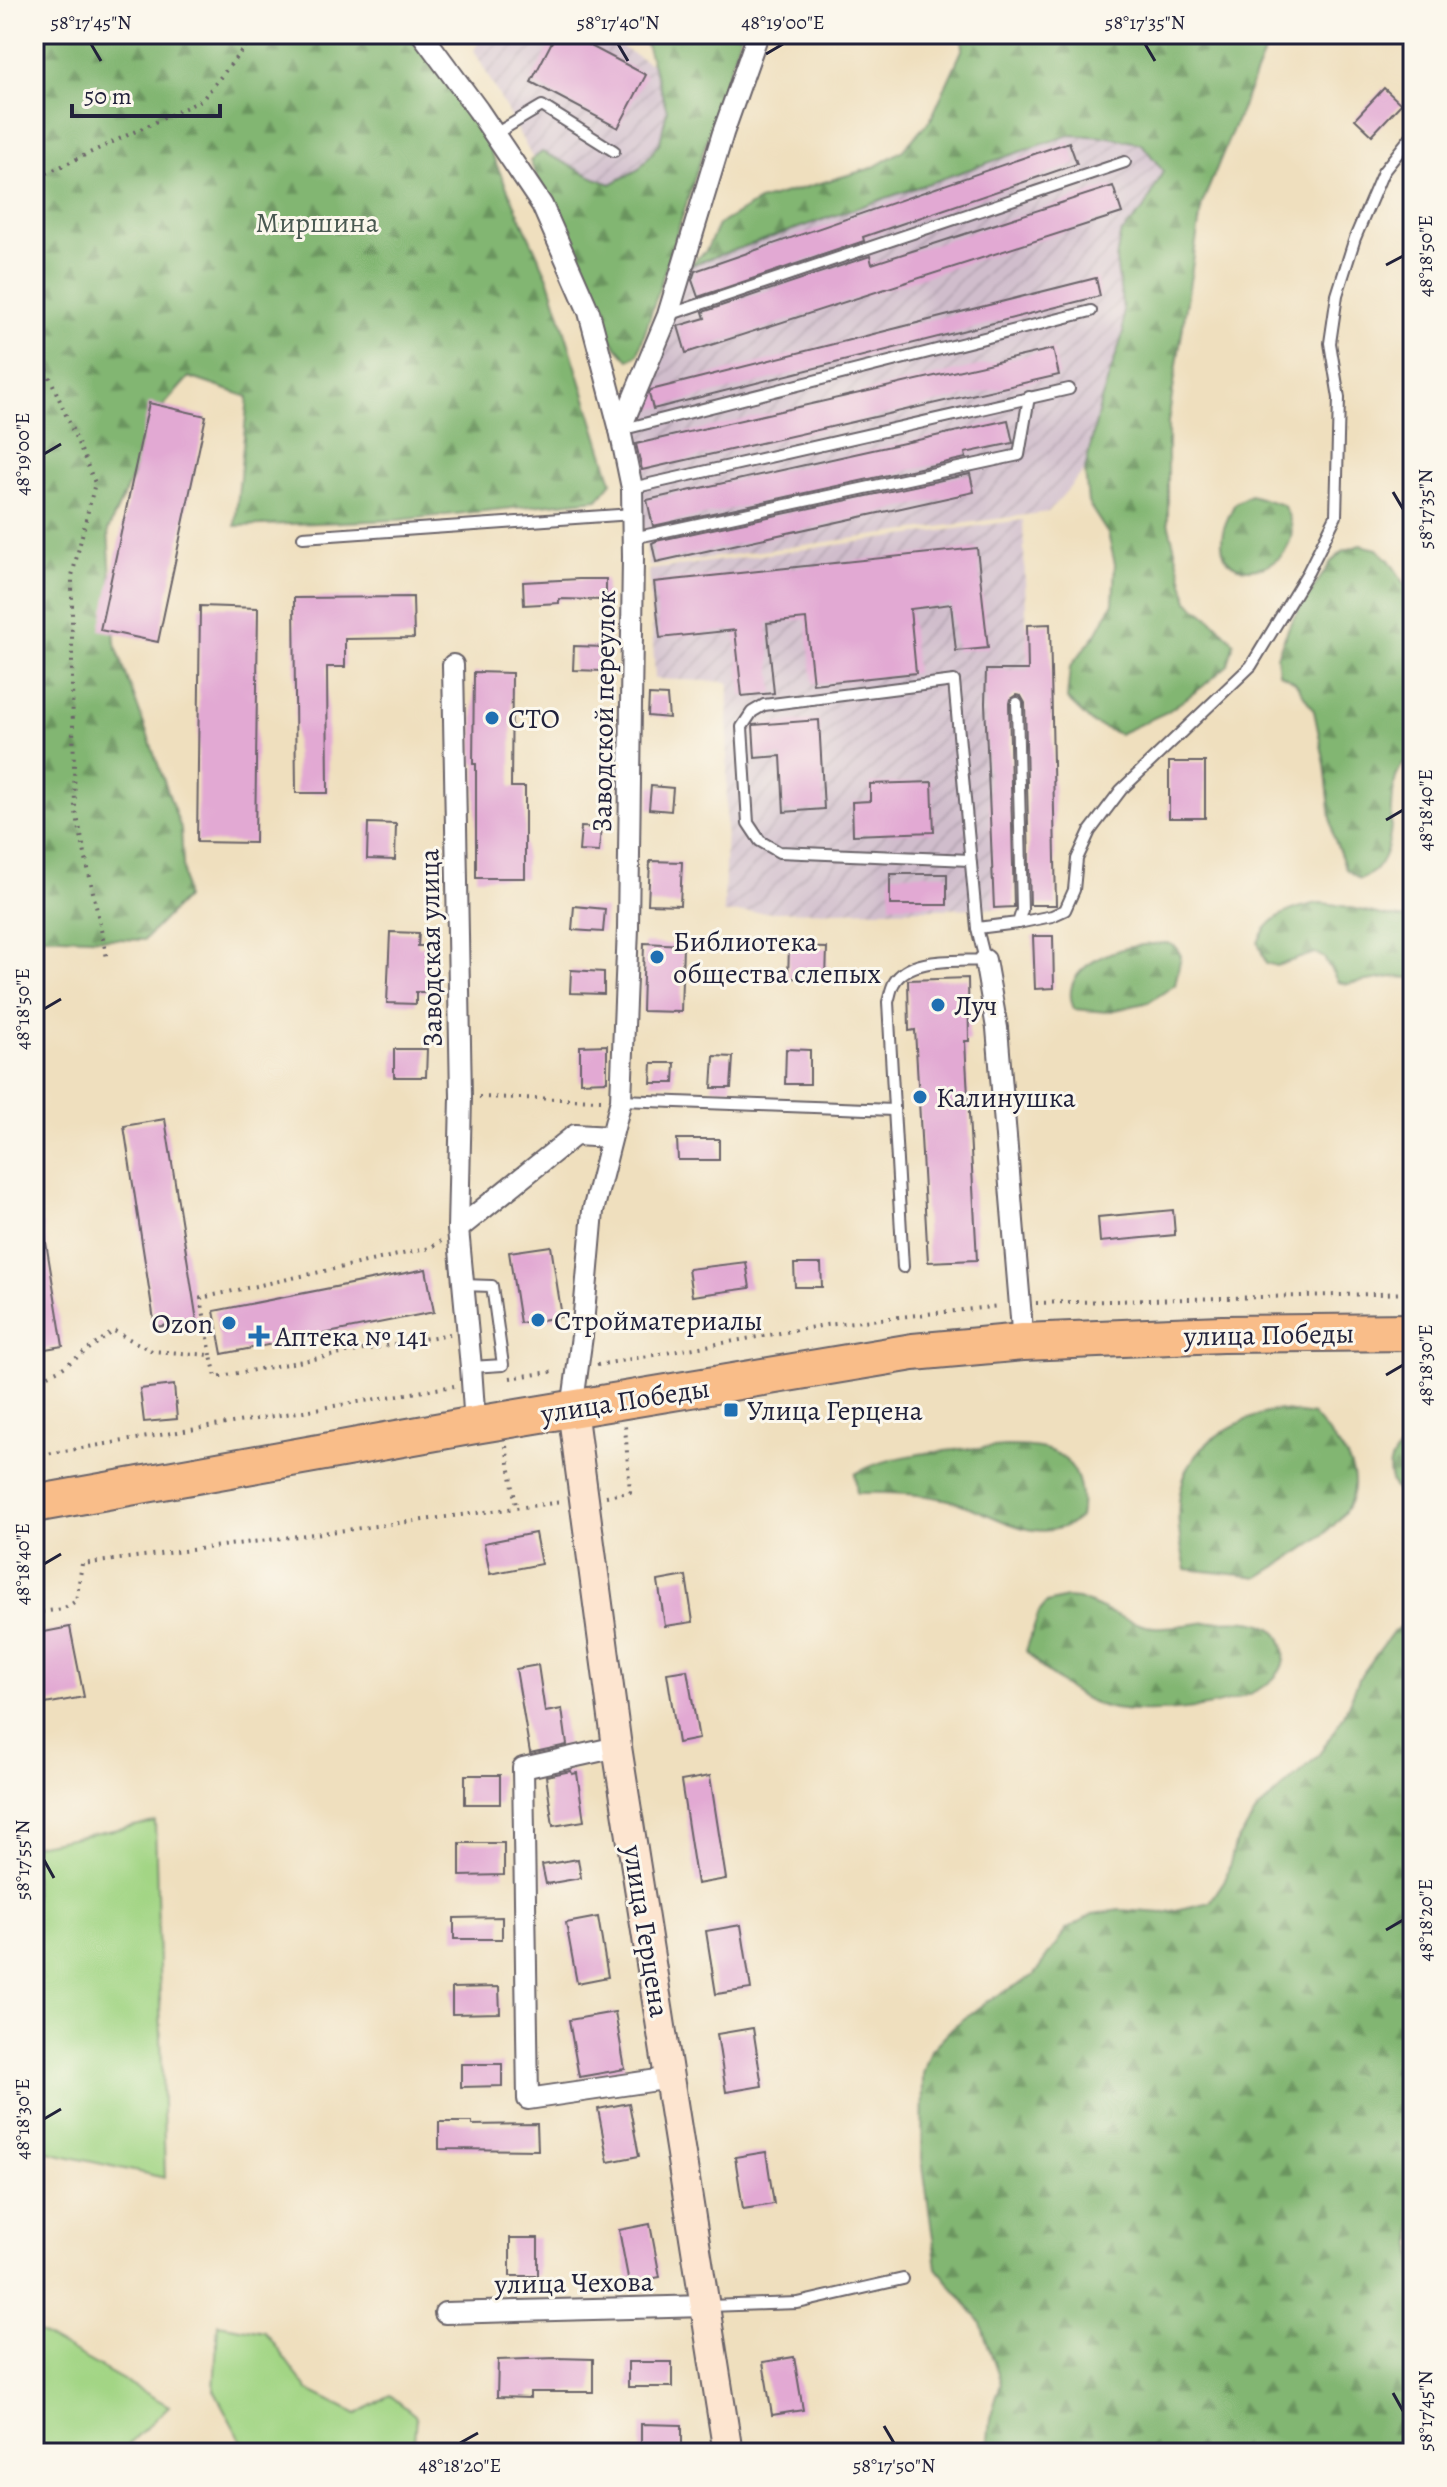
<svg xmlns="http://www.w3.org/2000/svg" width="1447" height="2487" font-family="Alegreya,serif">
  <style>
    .industrial { fill: url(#industrial-furrows) }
    .green { fill: #a3d585; stroke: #627c60; stroke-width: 2 }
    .forest { fill: url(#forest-firs); stroke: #526c56; stroke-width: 2 }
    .building { fill: #e2a9d3 }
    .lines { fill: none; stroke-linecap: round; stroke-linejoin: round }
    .lane-casing { stroke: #6a6469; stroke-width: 14 }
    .street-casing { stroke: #6a6469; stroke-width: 24 }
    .secondary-casing { stroke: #6a6469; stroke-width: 32 }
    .highway-casing { stroke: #6a6469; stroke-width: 40 }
    .path { stroke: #6a6469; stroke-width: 4; stroke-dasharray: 2 6; stroke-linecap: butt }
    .lane { stroke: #fff; stroke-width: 10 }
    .street { stroke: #fff; stroke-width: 20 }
    .secondary { stroke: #fde5d0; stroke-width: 28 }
    .highway { stroke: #f9bd89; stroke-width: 36 }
    .ticks { fill: none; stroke: #22223b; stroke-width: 3 }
    .poi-dot { fill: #1f6fb2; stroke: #fbf7ec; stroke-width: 3 }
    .labels { text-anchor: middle; stroke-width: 6; stroke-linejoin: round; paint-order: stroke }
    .park-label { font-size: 28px; fill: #495851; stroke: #fbf7ec }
    .street-label { font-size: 28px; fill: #22223b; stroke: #fbf7ec }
    .poi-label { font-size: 28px; fill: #22223b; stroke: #fbf7ec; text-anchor: start }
    .neatline { fill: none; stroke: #22223b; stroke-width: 3 }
    .ticks-label { font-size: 20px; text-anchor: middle; fill: #22223b }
  </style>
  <defs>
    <pattern id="industrial-furrows" width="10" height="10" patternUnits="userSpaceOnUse" patternTransform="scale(2)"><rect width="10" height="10" fill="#d0bdcc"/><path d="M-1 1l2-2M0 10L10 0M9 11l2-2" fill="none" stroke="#b2a2b0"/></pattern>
    <pattern id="forest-firs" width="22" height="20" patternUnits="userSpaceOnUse" patternTransform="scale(2)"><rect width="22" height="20" fill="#82b672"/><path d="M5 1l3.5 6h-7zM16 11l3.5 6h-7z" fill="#6a945f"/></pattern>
  </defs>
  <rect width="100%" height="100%" fill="#fbf7ec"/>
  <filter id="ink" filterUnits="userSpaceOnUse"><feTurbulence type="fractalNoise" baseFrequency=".0125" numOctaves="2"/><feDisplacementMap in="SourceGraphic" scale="16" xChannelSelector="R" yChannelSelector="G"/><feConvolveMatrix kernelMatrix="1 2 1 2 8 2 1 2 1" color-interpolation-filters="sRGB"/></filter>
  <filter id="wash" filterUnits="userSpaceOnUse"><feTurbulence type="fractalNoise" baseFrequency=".006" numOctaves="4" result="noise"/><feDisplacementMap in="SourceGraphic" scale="32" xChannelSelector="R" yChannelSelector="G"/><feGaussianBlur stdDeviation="1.8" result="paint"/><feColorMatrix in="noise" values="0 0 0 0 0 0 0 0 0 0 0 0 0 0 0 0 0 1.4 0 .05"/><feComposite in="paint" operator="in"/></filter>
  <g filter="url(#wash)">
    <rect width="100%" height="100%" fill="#efdfbe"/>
    <g class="industrial">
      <path d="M483,34H598L706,95L598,279L474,50Z"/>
      <path d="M1069,135L1109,137L1142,144L1163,171L1145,208L1120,235L1123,334L1100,404L1085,470L1048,512L649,566L630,437L688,266Z"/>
      <path d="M1023,520L1028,670L986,671L985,703L994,908L724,913L729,682L655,679L649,570Z"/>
    </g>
    <g class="green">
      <path d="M155,1822L165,2178L34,2149V1845Z"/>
      <path d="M218,2324L265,2332L308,2390L357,2414L390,2395L416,2416L413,2453H244L241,2441L214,2390Z"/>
      <path d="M34,2330L169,2406L119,2453H34Z"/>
    </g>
    <g class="forest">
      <path d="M34,34H407L477,122L549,280L612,482L598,499L398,520L235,526L248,397L189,377L165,404L108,530L115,643L181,829L185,898L144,940L34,936Z"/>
      <path d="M646,34H741L638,354L629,360L610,339L530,161L542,152C566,162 586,176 611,184L639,169L660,142L667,110L644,38Z"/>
      <path d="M962,34H1272L1202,204L1168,422V522L1188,601L1210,618L1234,642L1228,665L1202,687L1167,712L1119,734L1092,723L1067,699L1070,667L1096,634L1113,603L1115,564L1108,534L1088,503L1085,470L1100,404L1123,334V309L1116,260L1120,235L1145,208L1163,171L1142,144L1109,137L1069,135L688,266L706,251L718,225L759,201L872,168L903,150L931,119L963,48Z"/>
      <path d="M1250,495L1283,505C1323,568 1210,597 1223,532C1225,522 1231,512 1235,503Z"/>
      <path d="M1360,545L1377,549L1389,560L1413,596V757C1410,759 1405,761 1403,764C1383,788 1402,840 1376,869C1373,874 1365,876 1360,879L1346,869L1333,835L1325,764L1314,711L1295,682L1279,673L1277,656L1291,622L1331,562L1344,551Z"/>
      <path d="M1319,903C1351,904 1381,919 1413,919V978L1393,977L1347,984L1338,982L1324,958L1315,953L1276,966L1266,963L1258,943C1268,915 1293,908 1319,903Z"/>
      <path d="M1168,943L1176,947L1181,956L1175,985L1149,1002L1107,1012L1074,1009C1058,971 1106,951 1136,946C1146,944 1157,944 1168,943Z"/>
      <path d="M1277,1410L1313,1415C1324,1429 1340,1444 1348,1460C1377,1516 1296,1553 1259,1577L1186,1569C1164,1481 1187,1433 1277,1410Z"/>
      <path d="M1413,1441V1505C1384,1488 1379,1455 1413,1441Z"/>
      <path d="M1006,1446C1017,1446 1029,1446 1039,1448C1076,1454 1085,1486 1080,1518C1035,1552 990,1508 944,1499C915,1493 886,1492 857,1493L855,1474C893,1451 962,1450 1006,1446Z"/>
      <path d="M1066,1598L1078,1599C1100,1607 1123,1620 1146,1626C1180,1634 1277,1596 1284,1650C1293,1710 1136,1720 1099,1705C1072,1695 1045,1672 1026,1651L1039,1612L1047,1603Z"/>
      <path d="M1413,1616V2453H987L990,2418L1001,2383L980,2321L937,2268L922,2158L923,2074L931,2050L953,2027L986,2002L1033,1976L1066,1930L1093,1914L1120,1910L1163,1913L1210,1902L1226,1878L1235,1845L1257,1811L1318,1756L1343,1717L1360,1677L1392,1633Z"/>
    </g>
    <g id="blocks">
      <g class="building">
        <path d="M556,34H568L646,75L618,128L531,82Z"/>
        <path d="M1384,88L1401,104L1372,135L1355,119Z"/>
        <path d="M1069,142L1077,164L863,237L864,241L698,297L692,280L695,271Z"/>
        <path d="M1113,186L1122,213L686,353L678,326L705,318L703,312L870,256L872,264Z"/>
        <path d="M1096,278L1100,296L653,409L649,393L651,390Z"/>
        <path d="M1053,349L1059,375L642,470L636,444Z"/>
        <path d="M149,403L206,416L158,642L100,630Z"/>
        <path d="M1008,420L1013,443L965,453L966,458L653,526L647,500Z"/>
        <path d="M970,474L974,492L656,562L652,543L656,541Z"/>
        <path d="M977,548L988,648L956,651L951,604L910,609L916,673L813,684L806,619L767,623L774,693L742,696L735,630L660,638L654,582Z"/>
        <path d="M579,579H606V600L559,599V603L524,605L523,582Z"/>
        <path d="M413,597L414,638L345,639V667H327L328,793H296L294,598Z"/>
        <path d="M200,606L258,608L255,843L197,842Z"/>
        <path d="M1050,624L1056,905H1030L1025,703L1021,696L1016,695L1010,699L1009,703L1014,907L994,908L985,703L986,670H1028L1027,625Z"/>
        <path d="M574,646L604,647V671L573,670Z"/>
        <path d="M474,672L512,673L511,787H525V878H476V764H473Z"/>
        <path d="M649,695L667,696L669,718L648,716Z"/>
        <path d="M819,720L824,809L784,812L781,756L755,758L753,725Z"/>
        <rect x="1169" y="762" width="36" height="56"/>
        <path d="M932,782L934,832L853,835L852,802L870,801V784Z"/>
        <path d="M651,786L673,788L671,811L649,809Z"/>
        <path d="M368,823L396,824L395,860L367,859Z"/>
        <path d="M581,827L601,828L599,852L579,851Z"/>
        <path d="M650,861L682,862L680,905L648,904Z"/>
        <rect x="890" y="874" width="57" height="31"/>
        <path d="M574,906L605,909L603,932L572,930Z"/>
        <path d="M390,932L419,933L418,946H429L427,992H416V1004L387,1003Z"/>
        <path d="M1033,936H1053L1054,988L1035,989Z"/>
        <path d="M644,943L683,945L681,1012L642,1011Z"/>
        <path d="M789,947L827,948L826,979L788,978Z"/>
        <path d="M571,970L604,972V994L570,993Z"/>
        <path d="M968,978L969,1041H965L977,1260L928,1262L915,1030L909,1031L908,980Z"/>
        <path d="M607,1045V1081L580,1082V1046Z"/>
        <path d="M394,1049H427L426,1077H394Z"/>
        <path d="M786,1049L810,1050V1084H785Z"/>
        <path d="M714,1056L733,1057L731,1088H712Z"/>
        <path d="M652,1063H675L674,1083H651Z"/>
        <path d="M165,1119L197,1321L155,1327L124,1126Z"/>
        <path d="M677,1139H719V1160H678Z"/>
        <path d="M1173,1210L1175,1235L1100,1242L1098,1217Z"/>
        <path d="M34,1224H43L63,1346L34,1351Z"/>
        <path d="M551,1246L562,1317L520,1323L509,1252Z"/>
        <path d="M746,1262L750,1288L692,1296L688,1269Z"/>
        <path d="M794,1264H821L822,1287H795Z"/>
        <path d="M426,1269L434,1312L222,1354L214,1311Z"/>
        <path d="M174,1385L177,1419L144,1422L140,1389Z"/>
        <path d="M535,1533L541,1564L490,1574L484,1543Z"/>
        <path d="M686,1576L693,1622L665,1626L658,1581Z"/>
        <path d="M70,1627L84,1697L34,1706V1634Z"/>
        <path d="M538,1665L545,1712L562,1709L567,1745L530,1753L516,1669Z"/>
        <path d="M687,1670L699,1739L678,1743L667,1673Z"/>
        <path d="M571,1771L572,1774L577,1773L584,1821L553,1826L546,1776Z"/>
        <rect x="465" y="1775" width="35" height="29"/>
        <path d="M710,1776L726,1879L697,1884L681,1781Z"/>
        <path d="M460,1843H504V1875L460,1876Z"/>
        <path d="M578,1859L581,1878L546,1884L542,1865Z"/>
        <path d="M502,1917V1939H454V1918Z"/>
        <path d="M598,1917L608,1977L577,1983L566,1923Z"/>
        <path d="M741,1925L751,1989L716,1994L706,1931Z"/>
        <path d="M499,1987L500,2013L452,2014V1988Z"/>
        <path d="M615,2012L625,2069L579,2077L569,2020Z"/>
        <path d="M753,2028L762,2086L726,2092L717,2034Z"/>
        <path d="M461,2064H502V2086L461,2087Z"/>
        <path d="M629,2103L639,2156L608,2162L598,2109Z"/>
        <path d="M439,2122H472V2125L537,2124L538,2150L439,2149Z"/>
        <path d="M766,2152L774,2204L743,2209L735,2157Z"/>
        <path d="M650,2224L660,2277L629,2283L619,2230Z"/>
        <rect x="510" y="2238" width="28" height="38"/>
        <path d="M794,2357L803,2410L772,2415L763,2362Z"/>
        <path d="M556,2358L593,2359V2392H530V2398L497,2397L498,2360Z"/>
        <rect x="628" y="2362" width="44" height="25"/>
        <path d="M641,2424L682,2425V2453H641Z"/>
      </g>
    </g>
  </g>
  <g filter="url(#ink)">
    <use href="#blocks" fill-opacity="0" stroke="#6a6469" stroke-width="2"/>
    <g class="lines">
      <defs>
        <g id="lane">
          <path d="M495,134L542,106L614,151"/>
          <path d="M668,315L1125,162"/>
          <path d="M620,430L1091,311"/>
          <path d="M632,488L1069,389"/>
          <path d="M303,537L633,514"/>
          <path d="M633,538L1019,455L1029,397"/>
          <path d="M1018,923L1052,916L1065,910L1074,890L1077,859L1090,831L1121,790L1251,666L1308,572L1336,516L1339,398L1330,343L1337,295L1355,238L1383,172L1413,134"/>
          <path d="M977,928L1018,923L1022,910L1017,703"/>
          <path d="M621,1100L894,1110"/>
          <path d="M903,1267L888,1002C890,996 891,988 894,983C909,956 958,962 985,960L977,928L954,681L764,705L752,712L742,727L748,823L760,841L779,852L970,860"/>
          <path d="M462,1285L492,1286L503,1365L471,1367"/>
          <path d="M708,2306L798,2303L903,2279"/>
        </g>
        <g id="street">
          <path d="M422,34L478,110L542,205L589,312L620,430L632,488L633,557L628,928L621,1100L593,1211L582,1336L572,1409"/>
          <path d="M620,430L668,315L723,133L758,34"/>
          <path d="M453,665L461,1097L458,1229L471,1367L475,1425"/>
          <path d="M985,960L997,1028L1023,1342"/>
          <path d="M458,1229L575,1135L611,1137"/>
          <path d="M617,1747L523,1768L528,2099L671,2078"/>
          <path d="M445,2313L706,2306"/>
        </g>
        <path id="secondary" d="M572,1409L617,1747L728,2453"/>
        <path id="highway" d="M34,1504L475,1425L913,1352L1023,1342L1222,1334L1413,1332"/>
      </defs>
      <use href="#lane" class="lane-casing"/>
      <use href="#street" class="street-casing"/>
      <use href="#secondary" class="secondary-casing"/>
      <use href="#highway" class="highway-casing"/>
      <g class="path">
        <path d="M34,183L47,173L202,100L255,34"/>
        <path d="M34,340L95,483L72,576V686L75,807L107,958"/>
        <path d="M479,1097L602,1100"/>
        <path d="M1036,1303L1413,1293"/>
        <path d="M211,1355L201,1298L430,1248L441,1241"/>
        <path d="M597,1365L826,1325L1000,1306"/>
        <path d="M510,1378L557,1371"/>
        <path d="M34,1382L61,1369L114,1331L152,1351L211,1355L216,1377L450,1334"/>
        <path d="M506,1446L516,1506"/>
        <path d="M34,1456L454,1386"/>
        <path d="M606,1496L630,1492L625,1426"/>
        <path d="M34,1613L63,1609L76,1601L82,1564L562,1502"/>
      </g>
      <use href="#lane" class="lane"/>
      <use href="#street" class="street"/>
      <use href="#secondary" class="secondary"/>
      <use href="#highway" class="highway"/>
    </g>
  </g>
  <path class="ticks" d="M91,44L101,61M618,44L628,61M1145,44L1155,61M766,54L783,44M1386,265L1403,256M44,454L61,444M1393,492L1403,509M1386,820L1403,810M44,1009L61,999M1386,1375L1403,1365M44,1564L61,1554M44,1860L54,1878M1386,1930L1403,1920M44,2119L61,2109M1393,2393L1403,2411M884,2426L894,2443M460,2443L478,2433"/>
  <g class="poi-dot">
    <circle cx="492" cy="718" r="8"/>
    <circle cx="657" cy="957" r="8"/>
    <circle cx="938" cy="1005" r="8"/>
    <circle cx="920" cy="1097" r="8"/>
    <circle cx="538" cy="1320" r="8"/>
    <circle cx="229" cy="1323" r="8"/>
    <path d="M255 1324h8v8h8v8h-8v8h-8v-8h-8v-8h8z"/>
    <rect x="723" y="1402" width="16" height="16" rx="4"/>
  </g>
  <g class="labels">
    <g class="park-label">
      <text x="317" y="232">Миршина</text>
    </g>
    <g class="street-label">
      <text transform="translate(603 711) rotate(-89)" y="10">Заводской переулок</text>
      <text transform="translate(430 948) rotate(-91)" y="10">Заводская улица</text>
      <text transform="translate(1269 1334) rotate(-1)" y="10">улица Победы</text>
      <text transform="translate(625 1400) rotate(-9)" y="10">улица Победы</text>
      <text transform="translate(647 1931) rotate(81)" y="10">улица Герцена</text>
      <text transform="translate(574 2282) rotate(-1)" y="10">улица Чехова</text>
    </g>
    <g class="poi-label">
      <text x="508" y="728">СТО</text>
      <text x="673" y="951">Библиотека<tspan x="673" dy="32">общества слепых</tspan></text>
      <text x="954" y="1015">Луч</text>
      <text x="936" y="1107">Калинушка</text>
      <text x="554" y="1330">Стройматериалы</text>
      <text x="213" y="1333" text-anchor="end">Ozon</text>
      <text x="275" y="1346">Аптека № 141</text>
      <text x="747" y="1420">Улица Герцена</text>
    </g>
  </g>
  <rect width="1447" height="2487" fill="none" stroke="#fbf7ec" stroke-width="88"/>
  <path d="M72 104v12h148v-12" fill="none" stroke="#22223b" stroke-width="4"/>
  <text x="84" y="104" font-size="24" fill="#22223b" stroke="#fbf7ec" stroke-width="6" paint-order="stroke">50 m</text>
  <rect x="44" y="44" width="1359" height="2399" class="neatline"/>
  <g class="ticks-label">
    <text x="91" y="29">58°17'45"N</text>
    <text x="618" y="29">58°17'40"N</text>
    <text x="783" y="29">48°19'00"E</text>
    <text x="1145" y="29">58°17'35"N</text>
    <text transform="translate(1425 256) rotate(-90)" y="7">48°18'50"E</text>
    <text transform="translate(22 454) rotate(-90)" y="7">48°19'00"E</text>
    <text transform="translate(1425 509) rotate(-90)" y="7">58°17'35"N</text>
    <text transform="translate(1425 810) rotate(-90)" y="7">48°18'40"E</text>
    <text transform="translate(22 1009) rotate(-90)" y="7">48°18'50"E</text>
    <text transform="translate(1425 1365) rotate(-90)" y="7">48°18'30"E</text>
    <text transform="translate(22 1564) rotate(-90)" y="7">48°18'40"E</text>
    <text transform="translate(22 1860) rotate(-90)" y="7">58°17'55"N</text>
    <text transform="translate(1425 1920) rotate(-90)" y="7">48°18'20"E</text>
    <text transform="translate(22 2119) rotate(-90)" y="7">48°18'30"E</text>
    <text transform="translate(1425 2411) rotate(-90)" y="7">58°17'45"N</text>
    <text x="460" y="2472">48°18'20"E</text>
    <text x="894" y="2472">58°17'50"N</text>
  </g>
</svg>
